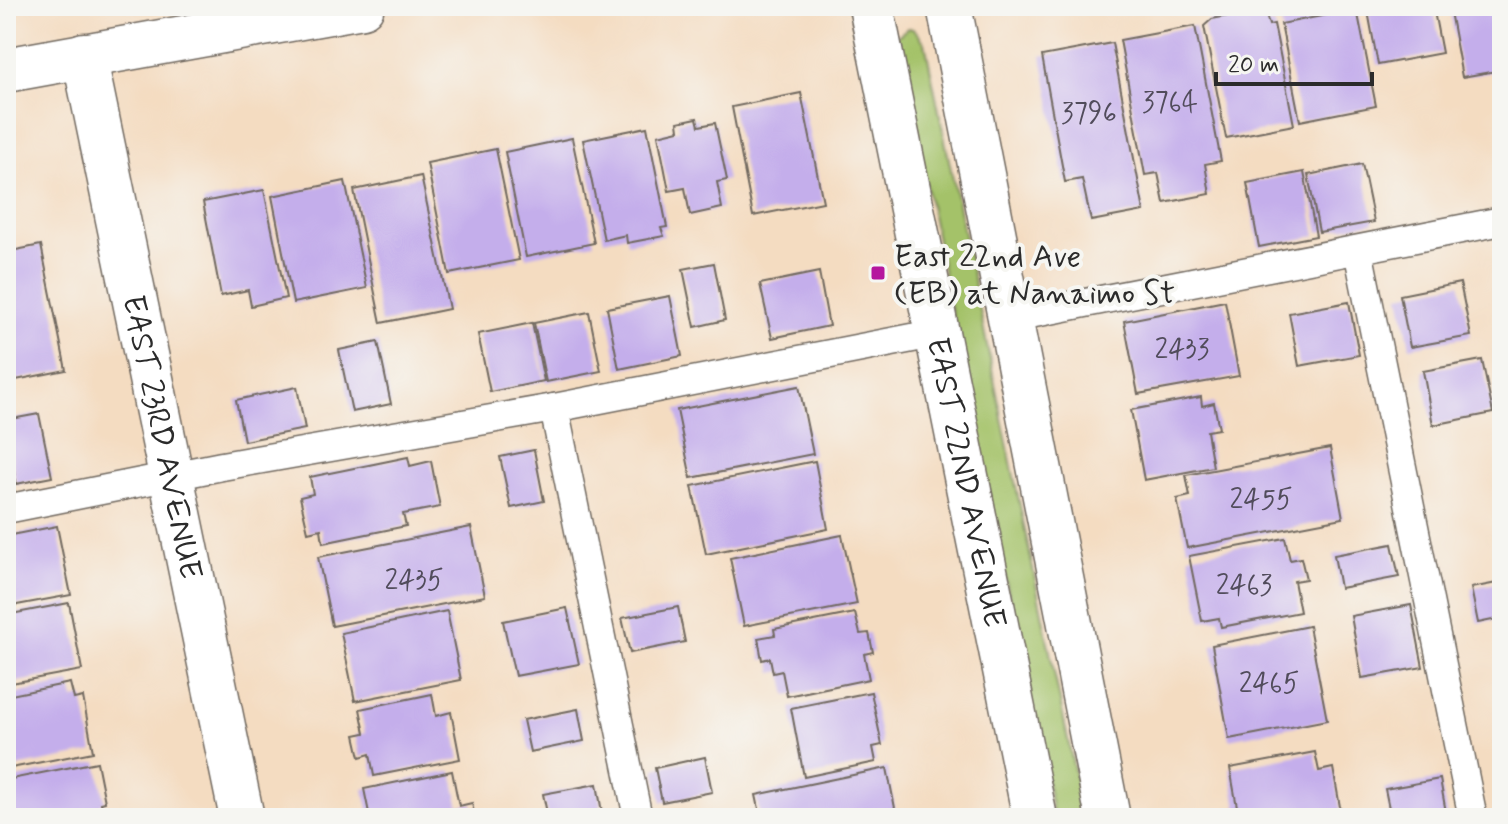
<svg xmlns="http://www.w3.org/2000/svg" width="1508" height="824" font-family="Mynerve,sans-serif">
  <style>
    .green { fill: #a4c269; stroke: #68764a; stroke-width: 2 }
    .building { fill: #c4aeeb }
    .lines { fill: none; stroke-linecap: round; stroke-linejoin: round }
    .service-casing { stroke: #716960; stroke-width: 31 }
    .minor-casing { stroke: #716960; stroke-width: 47 }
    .tertiary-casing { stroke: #716960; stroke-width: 47 }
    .secondary-casing { stroke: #716960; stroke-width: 47 }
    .service { stroke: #fff; stroke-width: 28 }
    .minor { stroke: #fff; stroke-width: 44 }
    .tertiary { stroke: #fff; stroke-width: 44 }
    .secondary { stroke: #fff; stroke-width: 44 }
    .poi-dot { fill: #b5179e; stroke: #f6f6f2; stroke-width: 3 }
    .labels { text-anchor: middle; stroke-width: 8; stroke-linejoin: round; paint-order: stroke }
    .number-label { font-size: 28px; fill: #514c5b }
    .poi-label { font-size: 32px; fill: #2b2b2b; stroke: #f6f6f2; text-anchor: start }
    .street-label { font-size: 32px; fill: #2b2b2b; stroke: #f6f6f2 }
  </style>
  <rect width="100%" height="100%" fill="#f6f6f2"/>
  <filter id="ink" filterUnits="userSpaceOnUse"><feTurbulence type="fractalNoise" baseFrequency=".0125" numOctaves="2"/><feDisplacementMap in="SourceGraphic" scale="16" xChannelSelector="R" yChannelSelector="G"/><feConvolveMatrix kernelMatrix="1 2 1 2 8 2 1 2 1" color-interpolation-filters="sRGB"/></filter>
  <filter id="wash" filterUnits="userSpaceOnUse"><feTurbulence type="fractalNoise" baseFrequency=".006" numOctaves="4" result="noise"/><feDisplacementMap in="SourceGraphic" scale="32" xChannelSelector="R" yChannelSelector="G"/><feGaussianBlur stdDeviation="1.8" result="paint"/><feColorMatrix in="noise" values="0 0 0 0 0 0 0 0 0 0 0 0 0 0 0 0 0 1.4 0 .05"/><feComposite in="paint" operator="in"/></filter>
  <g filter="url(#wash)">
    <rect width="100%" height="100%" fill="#f4dcc1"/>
    <path class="green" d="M908,28L914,29L925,43L1084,818H1054L896,37Z"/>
    <g id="blocks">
      <g class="building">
        <path d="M1367,6H1433L1442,53L1378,65Z"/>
        <path d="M1449,6H1502V70L1462,77Z"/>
        <path d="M1357,9L1376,106L1300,121L1281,24Z"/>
        <path d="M1233,15L1244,19L1266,15L1269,25L1274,24L1294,125L1226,138L1204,26L1212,19Z"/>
        <path d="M1195,26L1221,161L1205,164L1210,194L1164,203L1158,173L1145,175L1120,40Z"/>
        <path d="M1112,43L1144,211L1091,221L1082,179L1065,182L1042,56Z"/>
        <path d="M801,93L823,202L753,216L732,107Z"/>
        <path d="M697,118L699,126L715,123L727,180L717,182L722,208L690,215L685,188L669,191L658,135L679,130L678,122Z"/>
        <path d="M647,127L667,227L661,228L664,236L627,243L626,235L604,240L583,140Z"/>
        <path d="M572,138L594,243L526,257L505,152Z"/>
        <path d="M496,149L519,260L449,274L427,163Z"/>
        <path d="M1362,164L1374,222L1319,232L1308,175Z"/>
        <path d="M1304,172L1316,236L1259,247L1247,183Z"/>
        <path d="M421,176L449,309L381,323L354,190Z"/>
        <path d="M345,181L367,288L293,303L272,196Z"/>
        <path d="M264,190L286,298L251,306L248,290L221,296L203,202Z"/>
        <path d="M41,245L66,370L6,382V252Z"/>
        <path d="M714,263L725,320L695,327L683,269Z"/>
        <path d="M819,272L829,326L772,338L760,284Z"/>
        <path d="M1460,283L1471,336L1410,347L1400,295Z"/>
        <path d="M670,296L682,356L619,369L607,308Z"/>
        <path d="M1225,301L1239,376L1138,394L1124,321Z"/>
        <path d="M1349,302L1359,355L1299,366L1289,313Z"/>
        <path d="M589,312L601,371L546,382L534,323Z"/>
        <path d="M532,323L544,381L490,392L478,334Z"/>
        <path d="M378,342L391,404L352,412L339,350Z"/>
        <path d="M1482,360L1493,413L1433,425L1423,371Z"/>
        <path d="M799,386L813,454L691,478L677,410Z"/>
        <path d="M297,387L305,429L244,441L236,400Z"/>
        <path d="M1201,397L1202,406L1214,403L1219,429L1207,431L1213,467L1144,480L1131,410Z"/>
        <path d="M39,414L52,477L16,484L6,420Z"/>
        <path d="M1330,448L1343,518L1187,548L1177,499L1190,496L1186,475Z"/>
        <path d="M534,450L544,501L511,508L500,457Z"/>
        <path d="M408,457L410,466L431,461L440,507L403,514L406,526L323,543L321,529L308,532L300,497L313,494L310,477Z"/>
        <path d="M815,461L828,529L706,554L692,486Z"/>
        <path d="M57,526L71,595L6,607V536Z"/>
        <path d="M471,527L485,596L332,626L318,557Z"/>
        <path d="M842,535L857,604L744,626L730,558Z"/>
        <path d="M1285,538L1290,560L1301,558L1306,579L1294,581L1300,612L1221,627L1219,618L1202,621L1189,556Z"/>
        <path d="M1392,544L1399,577L1340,588L1334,555Z"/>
        <path d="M1502,582V618L1478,623L1471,588Z"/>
        <path d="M69,603L82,670L6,684V615Z"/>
        <path d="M1411,605L1423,667L1362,678L1351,616Z"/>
        <path d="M678,607L685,642L630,653L622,618Z"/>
        <path d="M567,608L579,664L515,676L503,621Z"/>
        <path d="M447,611L461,680L355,701L341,633Z"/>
        <path d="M855,613L860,634L869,633L873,652L864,654L869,679L787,696L782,671L773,673L770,658L762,660L758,638L775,635L774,629Z"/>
        <path d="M1309,626L1327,720L1229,739L1212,645Z"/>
        <path d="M70,683L74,699L83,697L93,752L6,769V696Z"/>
        <path d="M871,692L882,745L873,747L876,762L804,777L791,708Z"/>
        <path d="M432,694L436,716L451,712L460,759L374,776L370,754L360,757L355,735L365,733L360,709Z"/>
        <path d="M578,709L584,741L530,752L523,720Z"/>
        <path d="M1502,742V771H1501L1495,743Z"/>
        <path d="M1315,752L1319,771L1333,768L1342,818H1239L1230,768Z"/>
        <path d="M705,757L712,792L662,802L655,768Z"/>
        <path d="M97,762L105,802L101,803L104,818H6V780Z"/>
        <path d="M887,768L897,818H761L756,795Z"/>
        <path d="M452,771L459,806L472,803L475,818H370L364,789Z"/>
        <path d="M1440,779L1447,818H1391L1385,789Z"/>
        <path d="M597,784L603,818H548L543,794Z"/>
      </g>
    </g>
  </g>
  <g filter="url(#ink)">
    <use href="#blocks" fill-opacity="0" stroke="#716960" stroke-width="2"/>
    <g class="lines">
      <defs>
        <g id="service">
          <path d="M1358,250L1473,818"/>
          <path d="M1009,318L1502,221"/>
          <path d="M554,408L638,818"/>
          <path d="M6,509L222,466L554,408L938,333"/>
        </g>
        <g id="minor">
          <path id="s1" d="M84,55L242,818"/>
        </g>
        <g id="tertiary">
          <path id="s2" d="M871,6L1035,818"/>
          <path d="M949,6L1108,818"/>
        </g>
        <path id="secondary" d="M6,70L362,6"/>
      </defs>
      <use href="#service" class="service-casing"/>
      <use href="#minor" class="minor-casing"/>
      <use href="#tertiary" class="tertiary-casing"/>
      <use href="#secondary" class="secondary-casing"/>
      <use href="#service" class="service"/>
      <use href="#minor" class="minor"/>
      <use href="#tertiary" class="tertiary"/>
      <use href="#secondary" class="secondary"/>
    </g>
  </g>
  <rect class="poi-dot" x="870" y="265" width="16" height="16" rx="4"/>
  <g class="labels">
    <g class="number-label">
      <text x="1170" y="111">3764</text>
      <text x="1089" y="122">3796</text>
      <text x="1182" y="358">2433</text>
      <text x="1261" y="508">2455</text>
      <text x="414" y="589">2435</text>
      <text x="1244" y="594">2463</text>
      <text x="1269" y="692">2465</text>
    </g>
    <g class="poi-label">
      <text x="894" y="266">East 22nd Ave<tspan x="894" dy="37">(EB) at Nanaimo St</tspan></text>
    </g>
    <g class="street-label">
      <text dy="11" stroke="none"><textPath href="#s1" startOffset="390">EAST 23RD AVENUE</textPath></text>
      <text dy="11" stroke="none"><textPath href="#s2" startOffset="486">EAST 22ND AVENUE</textPath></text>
    </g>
  </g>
  <rect width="1508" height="824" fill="none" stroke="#f6f6f2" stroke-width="32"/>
  <path d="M1216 72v12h156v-12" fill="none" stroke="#2b2b2b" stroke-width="4"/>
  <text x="1228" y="72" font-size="24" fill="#2b2b2b" stroke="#f6f6f2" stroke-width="6" paint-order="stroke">20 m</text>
</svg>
